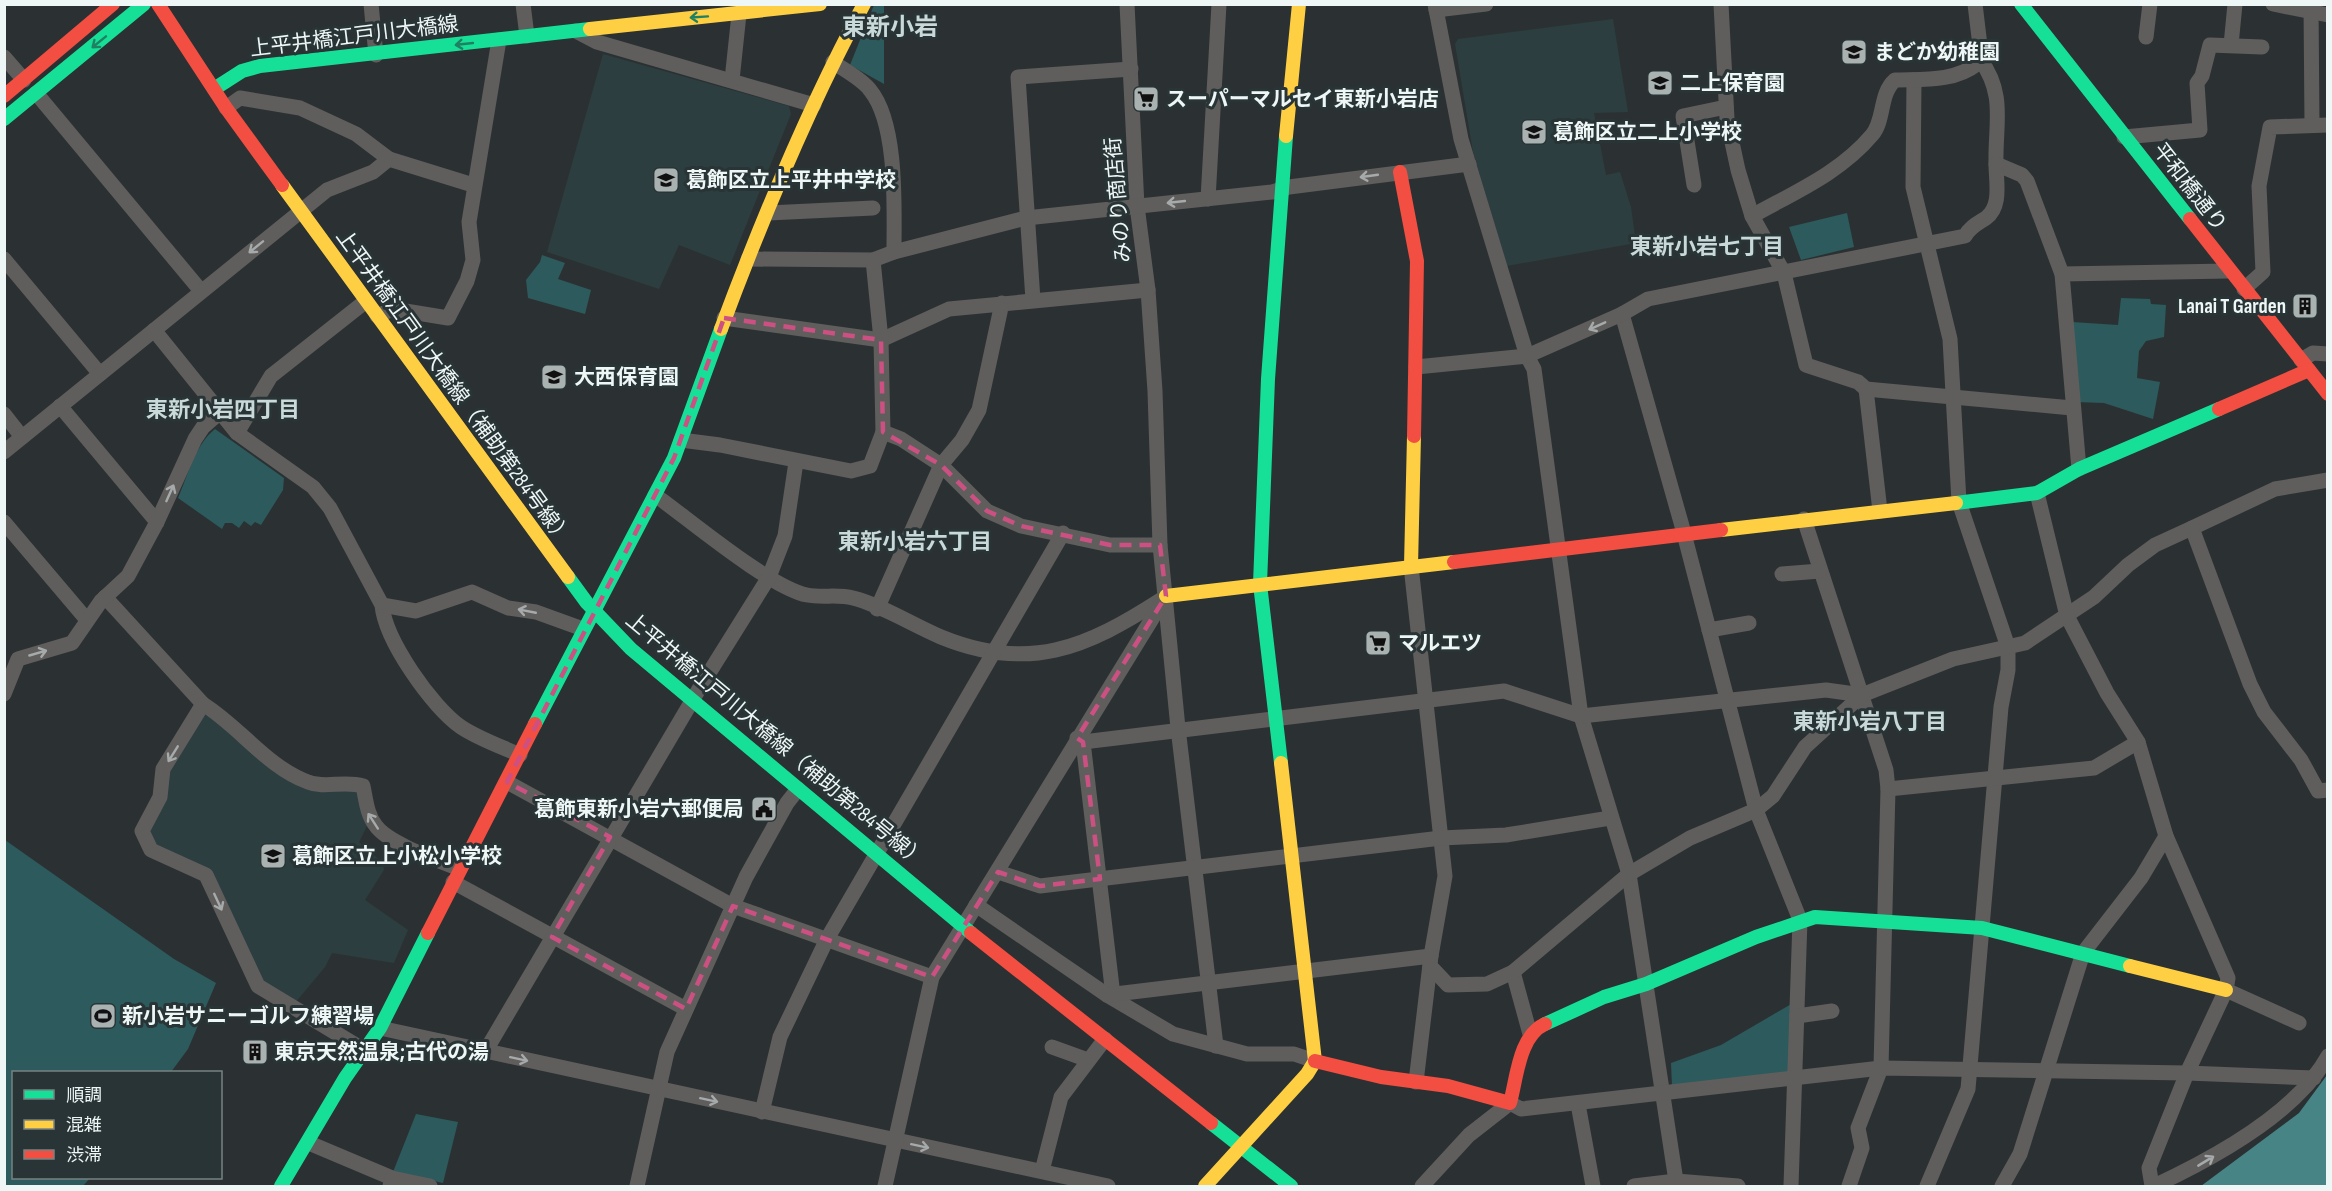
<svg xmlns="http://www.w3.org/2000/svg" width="2332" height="1191" font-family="'Sofia Sans Condensed','Noto Sans JP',sans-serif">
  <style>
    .built { fill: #2c3e3f }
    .green { fill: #2d5a5c }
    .water { fill: #478486 }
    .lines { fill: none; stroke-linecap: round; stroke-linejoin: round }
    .street { stroke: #5f5e5d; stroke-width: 15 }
    .fast { stroke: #16e098; stroke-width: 14 }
    .slow { stroke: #ffcf43; stroke-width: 14 }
    .jam { stroke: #f24e42; stroke-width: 14 }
    .oneway { stroke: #208162 }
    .oneway2 { stroke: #a6aaaa }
    .marked { fill: none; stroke: #cd5082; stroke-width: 4.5; stroke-dasharray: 12 8; stroke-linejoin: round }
    .labels { text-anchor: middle; stroke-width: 6; stroke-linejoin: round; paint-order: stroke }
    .street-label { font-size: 21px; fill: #eef6f6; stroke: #283435 }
    .poi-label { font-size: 21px; font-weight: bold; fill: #eef6f6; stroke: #283435; text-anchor: start }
    .neighbourhood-label { font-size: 22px; font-weight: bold; fill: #c9d8d8; stroke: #283435 }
    .quarter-label { font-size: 24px; font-weight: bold; fill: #c9d8d8; stroke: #283435 }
  </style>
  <rect width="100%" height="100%" fill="#2b3132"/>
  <g class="built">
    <path d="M1613,19L1628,112L1594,113L1606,175L1620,172L1631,207L1636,243L1507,266L1473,152L1455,44L1458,39Z"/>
    <path d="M603,54L789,106L791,114L730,265L679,245L659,289L547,252Z"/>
    <path d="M202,714L217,718L270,769L307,787L359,791L367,826L359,842L383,863L384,870L365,900L408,930L394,963L332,953L325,967L295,1003L262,986L209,873L155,849L147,832L169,773Z"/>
  </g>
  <g class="green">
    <path d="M874,5H884V84L850,65Z"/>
    <path d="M1847,213L1854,247L1801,260L1789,227Z"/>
    <path d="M542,255L565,263L558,279L591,290L585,314L528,298L526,280L540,262Z"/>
    <path d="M2121,298L2150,299L2151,304L2166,305L2164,337L2146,341L2139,351L2137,378L2160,382L2153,419L2104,403L2076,402L2072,322L2118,325Z"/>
    <path d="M215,429L284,478L283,490L261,525L255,522L251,526L244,521L239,528L232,523H225L222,529L178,498C188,475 195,445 215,429Z"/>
    <path d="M5,840L174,959L216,983L188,1049L171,1072H14V1178H90L83,1186H5Z"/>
    <path d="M1793,1003L1792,1073L1672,1086L1671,1063L1721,1045Z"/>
    <path d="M416,1114L458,1122L443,1183L393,1172Z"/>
  </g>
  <path class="water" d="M2327,1075V1186H2201L2299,1113Z"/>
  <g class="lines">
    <g class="street">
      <path d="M371,4L376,55"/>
      <path d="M523,4L527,36"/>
      <path d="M1127,4L1137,206L1148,290L1155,391L1160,545L1178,728L1216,1046"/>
      <path d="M1435,4L1461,139L1527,356L1534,369L1581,716L1629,874L1676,1181"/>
      <path d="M1721,4L1727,119L1738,170L1752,216L1784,273L1806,365L1858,382L1866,389L2072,408"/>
      <path d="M2273,4L2328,15"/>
      <path d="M2311,4L2312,125"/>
      <path d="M1436,10L1486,4"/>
      <path d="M576,31L597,42L814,105"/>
      <path d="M2146,37L2150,4"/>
      <path d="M2231,45L2235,4"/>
      <path d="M4,57L24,80"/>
      <path d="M1980,59C2006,95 1995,123 1996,164L2022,175L2027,181L2062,274L2079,469"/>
      <path d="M833,62C844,70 862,79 870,90C898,124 894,208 894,252"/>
      <path d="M732,80L739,14"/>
      <path d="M1914,80L1913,187L1950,339L1959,502L2008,647V670L2001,707L1968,1089L1927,1186"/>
      <path d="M36,93L201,291"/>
      <path d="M2124,137L2200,130L2197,83L2202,76L2210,45L2262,47"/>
      <path d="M389,159L473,185"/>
      <path d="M1694,185L1683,116L1726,107"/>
      <path d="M1208,199L1219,4"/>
      <path d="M768,213L873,208"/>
      <path d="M1752,216C1795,192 1840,173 1872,135C1885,120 1879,94 1895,80C1923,79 1954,82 1977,64L1981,54L1975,4"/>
      <path d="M4,259L100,374"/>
      <path d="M748,259L873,260L894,252L1026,218L1272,192L1289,187L1469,164"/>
      <path d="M2062,274L2228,271"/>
      <path d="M2244,289L2263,272L2259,186L2270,127L2328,125"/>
      <path d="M1033,300L1018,77L1131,69"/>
      <path d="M1622,314L1682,526L1756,810L1800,920L1791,1186"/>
      <path d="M377,316L393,309L448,318L467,281L473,260L469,222L499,40"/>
      <path d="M724,318L881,340L949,309L1148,290"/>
      <path d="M154,330L237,433L313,487L330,508L382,605C385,640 432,707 461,727C479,739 500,746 520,755"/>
      <path d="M2301,360L2313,353L2328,354"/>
      <path d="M1416,367L1527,356L1622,314L1648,299L1965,236C1970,227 1977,224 1986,218C2002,206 1996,182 1996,164"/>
      <path d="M1866,389L1880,511"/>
      <path d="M60,406L157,522"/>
      <path d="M4,414L22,437"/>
      <path d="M883,432L901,439L941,465L987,511L1021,526L1110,545H1160"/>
      <path d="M237,433L271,376L366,301"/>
      <path d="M681,440L720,445L851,471L870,466L883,432L881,340L873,260"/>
      <path d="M4,452L327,190L373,172L389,159L356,134L300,108L240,98L226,108"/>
      <path d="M2328,480L2275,489L2192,528L2250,684L2264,712L2301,760L2318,791L2328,790"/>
      <path d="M2037,493L2067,616L2107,693L2138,742L2166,836L2228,978L2226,990L2187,1073L2149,1168L2152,1186"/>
      <path d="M655,495C690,520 769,587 807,595C822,598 838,594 853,598C881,605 913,625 941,637C1029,673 1086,648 1162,599"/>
      <path d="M1804,519L1886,770L1888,789L1881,1068L1858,1128L1862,1148L1849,1186"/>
      <path d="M4,522L87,620"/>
      <path d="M1411,566L1445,876L1431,956L1416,1082"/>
      <path d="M1782,574L1820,571"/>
      <path d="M105,597L203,704C240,727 267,767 308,782C325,789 344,780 363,786C366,800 367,815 376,826C389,844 438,860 460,869"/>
      <path d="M382,605L416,611L472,592L508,608L536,612L583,629"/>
      <path d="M877,609L941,465L962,440L979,410L1002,303"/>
      <path d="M1709,630L1749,623"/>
      <path d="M4,694L18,659L72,643L101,601L128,576L157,522L195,439L203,427L219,413"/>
      <path d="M203,704L163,769L160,797L142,831L151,850L206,875L258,986L364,1050"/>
      <path d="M1077,738L1083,742L1112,987L1107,995"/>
      <path d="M1083,742L1504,691L1581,716L1826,690L1862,695L1953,659L2025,643L2094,597L2128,565L2155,545L2192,528"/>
      <path d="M507,782L733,906L932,977"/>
      <path d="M1888,789L2094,768L2138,742"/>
      <path d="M998,872L1040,886L1441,838L1506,835L1610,818"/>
      <path d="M453,882L686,1009"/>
      <path d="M976,905L1107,995L1173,1034L1247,1054H1294L1315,1061"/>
      <path d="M1430,966L1448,985L1487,984L1513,972L1530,1034"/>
      <path d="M1513,972L1629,874L1690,838L1756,810L1773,796L1805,747L1862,695"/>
      <path d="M2226,990L2299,1023"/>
      <path d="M1107,995L1431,956"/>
      <path d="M1797,1016L1832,1011"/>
      <path d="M380,1028L1108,1186"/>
      <path d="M1052,1047L1088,1060"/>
      <path d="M485,1052L699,689L769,577L785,536L796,462"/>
      <path d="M1578,1104L1593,1186"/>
      <path d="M762,1112L780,1037L827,939L1063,533"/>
      <path d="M309,1143L392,1178"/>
      <path d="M1042,1171L1061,1097L1105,1039"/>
      <path d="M390,1186L392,1178L430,1186"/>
      <path d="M637,1186L667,1052L746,877L787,803L798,789"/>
      <path d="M885,1186L932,977L1166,596"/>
      <path d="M1422,1186L1469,1135L1510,1103L1521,1109L1881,1068L2187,1073L2314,1078"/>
      <path d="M1634,1186L1676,1181L1738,1186"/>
      <path d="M2002,1186L2020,1154L2083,953L2141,878L2166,836"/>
      <path d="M2154,1186C2212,1159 2296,1114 2328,1056"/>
    </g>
    <g class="fast">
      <path d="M2021,4L2190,219"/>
      <path d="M214,89L242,71L260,66L590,29"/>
      <path d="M4,119L144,4"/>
      <path d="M1956,503L2037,493L2079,469L2219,409"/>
      <path d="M568,577L587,603L631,649L971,933"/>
      <path d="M535,724L674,458L721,329"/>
      <path d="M1281,763L1260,584L1268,379L1286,136"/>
      <path d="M1545,1024L1604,997L1646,984L1756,937L1815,917L1982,928L2130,966"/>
      <path d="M1211,1123L1291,1186"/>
      <path d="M281,1186L345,1078L380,1028L428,933"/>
    </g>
    <g class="slow">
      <path d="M590,29L820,4"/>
      <path d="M1286,136L1299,4"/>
      <path d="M282,185L568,577"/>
      <path d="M721,329C762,219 808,108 864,4"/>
      <path d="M1721,530L1956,503"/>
      <path d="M1411,566L1414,436"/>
      <path d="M1166,596L1454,562"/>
      <path d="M2130,966L2226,990"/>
      <path d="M1205,1186L1307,1074L1315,1061L1281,763"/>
    </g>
    <g class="jam">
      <path d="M158,4L226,108L282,185"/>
      <path d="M4,96L113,4"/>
      <path d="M1400,172L1417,261L1414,436"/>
      <path d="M2190,219L2328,394"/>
      <path d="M2219,409L2309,370"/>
      <path d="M1454,562L1721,530"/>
      <path d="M428,933L535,724"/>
      <path d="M971,933L1211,1123"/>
      <path d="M1315,1061L1381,1077L1448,1086L1510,1103C1517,1077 1519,1036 1545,1024"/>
    </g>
  </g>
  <defs><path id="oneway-shaft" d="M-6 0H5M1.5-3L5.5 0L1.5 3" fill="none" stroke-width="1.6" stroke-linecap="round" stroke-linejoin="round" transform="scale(1.5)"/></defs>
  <g class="oneway">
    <use href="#oneway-shaft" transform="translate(699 17) rotate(176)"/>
    <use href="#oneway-shaft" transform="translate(99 42) rotate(141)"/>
    <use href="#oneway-shaft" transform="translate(464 44) rotate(174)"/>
  </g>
  <g class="oneway2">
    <use href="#oneway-shaft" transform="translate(1369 176) rotate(172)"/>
    <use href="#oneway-shaft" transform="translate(1176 202) rotate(174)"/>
    <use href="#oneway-shaft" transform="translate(256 247) rotate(141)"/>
    <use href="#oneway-shaft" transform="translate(1597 326) rotate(156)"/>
    <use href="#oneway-shaft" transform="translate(170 493) rotate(-66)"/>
    <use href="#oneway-shaft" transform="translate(527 611) rotate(-169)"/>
    <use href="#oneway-shaft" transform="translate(38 653) rotate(-16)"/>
    <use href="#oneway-shaft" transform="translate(173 754) rotate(122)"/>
    <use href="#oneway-shaft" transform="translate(373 821) rotate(-123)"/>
    <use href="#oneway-shaft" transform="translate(218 902) rotate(65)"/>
    <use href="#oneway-shaft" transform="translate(519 1059) rotate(12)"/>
    <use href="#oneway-shaft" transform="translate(709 1100) rotate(12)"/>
    <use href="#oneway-shaft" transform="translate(920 1146) rotate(12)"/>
    <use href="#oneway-shaft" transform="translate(2206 1161) rotate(-31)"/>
  </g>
  <path class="marked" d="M724,318L881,340L883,432L941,465L987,511L1021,526L1110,545H1160L1166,596L1077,738L1083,742L1100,879L1040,886L998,872L932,977L733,906L686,1009L552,937L610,837L507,782L674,458Z"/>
  <defs>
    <symbol id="school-square" viewBox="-11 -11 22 22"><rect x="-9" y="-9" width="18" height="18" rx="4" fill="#aab1b1" stroke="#283435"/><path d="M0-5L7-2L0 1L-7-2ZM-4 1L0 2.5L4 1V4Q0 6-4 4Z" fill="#111"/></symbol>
    <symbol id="supermarket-square" viewBox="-11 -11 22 22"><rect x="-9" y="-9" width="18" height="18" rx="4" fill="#aab1b1" stroke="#283435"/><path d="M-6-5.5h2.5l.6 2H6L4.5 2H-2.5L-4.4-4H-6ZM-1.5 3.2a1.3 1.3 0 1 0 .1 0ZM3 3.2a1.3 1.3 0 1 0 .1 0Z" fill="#111"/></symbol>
    <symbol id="building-square" viewBox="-11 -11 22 22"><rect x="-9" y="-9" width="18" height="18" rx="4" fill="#aab1b1" stroke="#283435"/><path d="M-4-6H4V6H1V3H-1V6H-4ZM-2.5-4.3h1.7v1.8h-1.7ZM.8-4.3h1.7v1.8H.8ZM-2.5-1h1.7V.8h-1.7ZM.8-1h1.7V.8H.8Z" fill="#111"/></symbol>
    <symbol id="civic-square" viewBox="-11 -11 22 22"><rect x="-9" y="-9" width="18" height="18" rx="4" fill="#aab1b1" stroke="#283435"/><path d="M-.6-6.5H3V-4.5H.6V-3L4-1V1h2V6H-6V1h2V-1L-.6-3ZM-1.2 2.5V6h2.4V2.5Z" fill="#111"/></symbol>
    <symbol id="stadium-square" viewBox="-11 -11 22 22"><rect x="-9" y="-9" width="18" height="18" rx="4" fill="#aab1b1" stroke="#283435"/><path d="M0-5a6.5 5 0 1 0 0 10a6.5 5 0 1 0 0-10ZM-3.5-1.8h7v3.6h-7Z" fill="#111"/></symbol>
  </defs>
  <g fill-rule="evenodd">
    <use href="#school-square" x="1839" y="37" width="30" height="30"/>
    <use href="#school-square" x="1645" y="68" width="30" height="30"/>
    <use href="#supermarket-square" x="1131" y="84" width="30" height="30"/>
    <use href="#school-square" x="1519" y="117" width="30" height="30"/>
    <use href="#school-square" x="651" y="165" width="30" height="30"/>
    <use href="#building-square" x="2290" y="291" width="30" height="30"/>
    <use href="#school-square" x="539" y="362" width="30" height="30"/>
    <use href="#supermarket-square" x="1363" y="628" width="30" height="30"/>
    <use href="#civic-square" x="749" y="794" width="30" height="30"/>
    <use href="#school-square" x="258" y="841" width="30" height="30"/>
    <use href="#stadium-square" x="88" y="1001" width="30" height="30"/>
    <use href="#building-square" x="240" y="1037" width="30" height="30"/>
  </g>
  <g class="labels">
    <g class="street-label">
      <text transform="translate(354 36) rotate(-7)" y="7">上平井橋江戸川大橋線</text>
      <text transform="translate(2190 187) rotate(52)" y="7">平和橋通り</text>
      <text transform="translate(1118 200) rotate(-95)" y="7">みのり商店街</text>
      <text transform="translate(454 387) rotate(54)" y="7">上平井橋江戸川大橋線（補助第284号線）</text>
      <text transform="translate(776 740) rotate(40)" y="7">上平井橋江戸川大橋線（補助第284号線）</text>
    </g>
    <g class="poi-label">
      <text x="1874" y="59">まどか幼稚園</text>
      <text x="1680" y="90">二上保育園</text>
      <text x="1166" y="106">スーパーマルセイ東新小岩店</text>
      <text x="1553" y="139">葛飾区立二上小学校</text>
      <text x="686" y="187">葛飾区立上平井中学校</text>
      <text x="2286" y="313" text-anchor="end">Lanai T Garden</text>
      <text x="574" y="384">大西保育園</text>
      <text x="1398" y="650">マルエツ</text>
      <text x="744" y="816" text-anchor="end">葛飾東新小岩六郵便局</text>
      <text x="292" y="863">葛飾区立上小松小学校</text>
      <text x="122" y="1023">新小岩サニーゴルフ練習場</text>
      <text x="274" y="1059">東京天然温泉;古代の湯</text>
    </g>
    <g class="neighbourhood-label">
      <text x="1707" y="254">東新小岩七丁目</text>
      <text x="223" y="417">東新小岩四丁目</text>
      <text x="915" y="549">東新小岩六丁目</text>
      <text x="1870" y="729">東新小岩八丁目</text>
    </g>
    <g class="quarter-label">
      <text x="890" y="35">東新小岩</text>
    </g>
  </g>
  <rect width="2332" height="1191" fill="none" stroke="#eef6f6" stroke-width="12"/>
  <rect x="12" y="1071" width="210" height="108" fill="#283435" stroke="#778282" stroke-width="1.5"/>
  <rect x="24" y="1090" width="30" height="9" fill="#16e098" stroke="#778282" stroke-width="1.5"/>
  <text x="66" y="1101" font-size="18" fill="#eef6f6">順調</text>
  <rect x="24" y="1120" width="30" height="9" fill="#ffcf43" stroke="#778282" stroke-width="1.5"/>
  <text x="66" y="1131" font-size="18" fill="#eef6f6">混雑</text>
  <rect x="24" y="1150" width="30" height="9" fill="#f24e42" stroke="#778282" stroke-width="1.5"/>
  <text x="66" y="1161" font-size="18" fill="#eef6f6">渋滞</text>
</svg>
